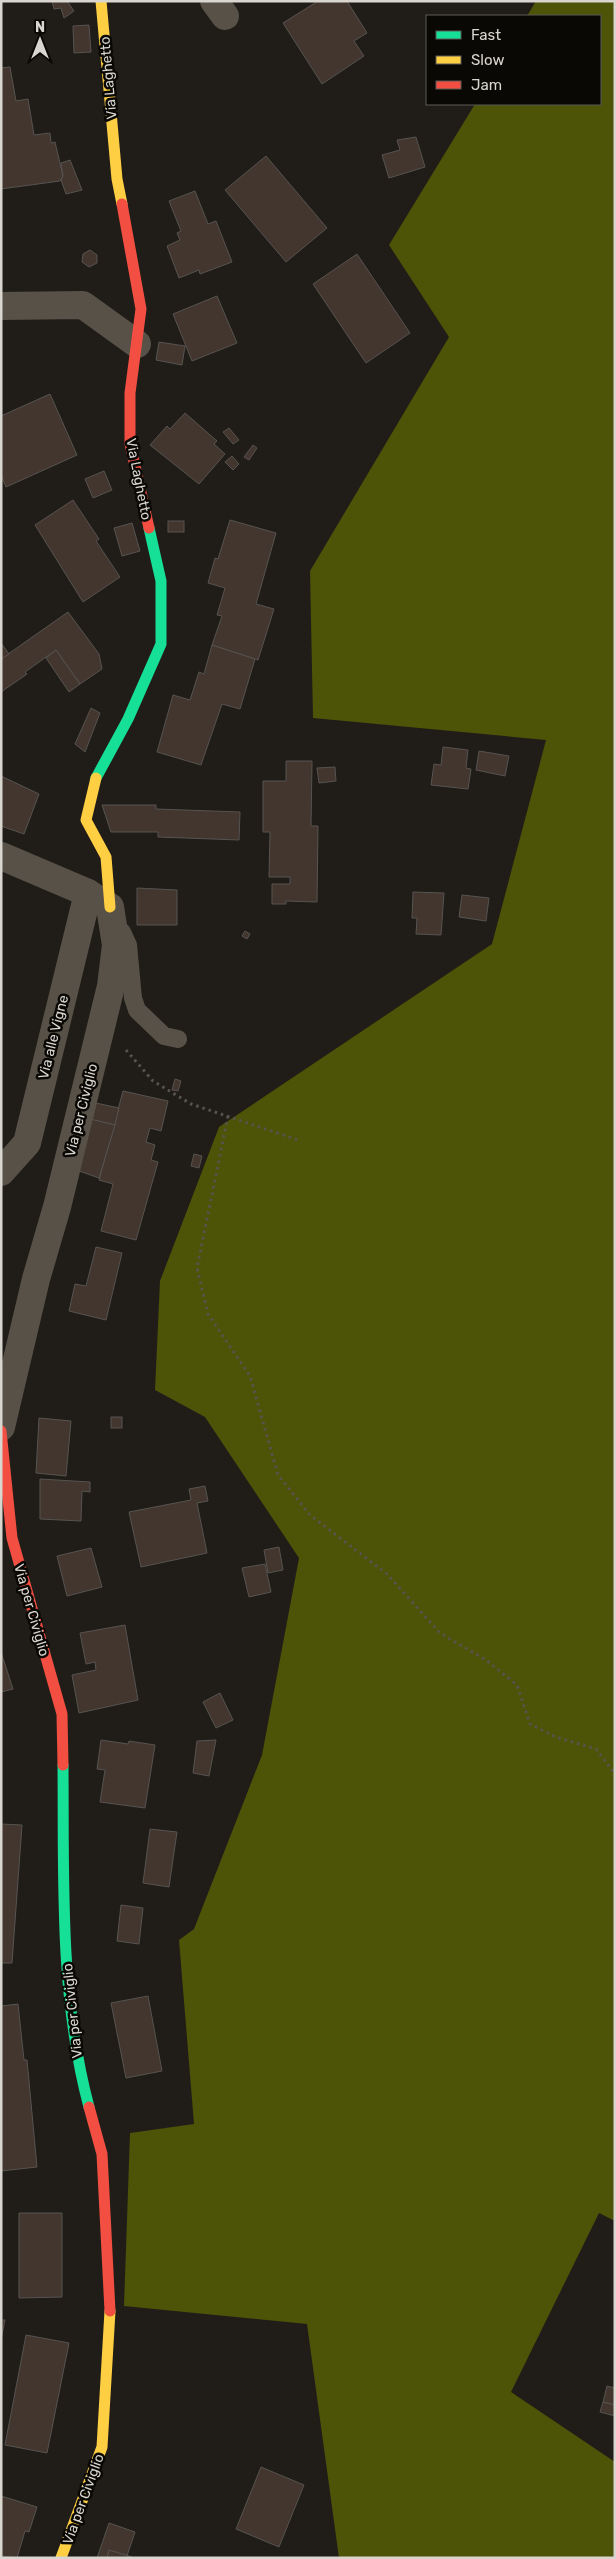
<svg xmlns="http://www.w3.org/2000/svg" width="616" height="2559" font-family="Rubik,sans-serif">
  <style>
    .forest { fill: #4d5307 }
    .building { fill: #43362e; stroke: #565350 }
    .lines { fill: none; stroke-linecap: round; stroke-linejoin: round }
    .path { stroke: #58534c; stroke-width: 3; stroke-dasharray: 2.5 4; stroke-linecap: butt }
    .lane { stroke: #585148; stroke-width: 18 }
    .street { stroke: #585148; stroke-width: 28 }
    .fast { stroke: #16e098; stroke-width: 11 }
    .slow { stroke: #ffcf43; stroke-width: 11 }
    .jam { stroke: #f24e42; stroke-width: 11 }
    .labels { text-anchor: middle; stroke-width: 5; stroke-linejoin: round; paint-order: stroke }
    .street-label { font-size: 14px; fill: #d9d6d0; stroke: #0a0805 }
  </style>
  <rect width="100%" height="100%" fill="#201d19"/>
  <path class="forest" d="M536,1H615V2221L599,2213L511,2392L615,2462V2558H339L307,2324L124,2306L130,2133L194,2124L179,1940L194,1929L262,1755L299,1558L205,1417L155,1390L160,1281L219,1127L492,944L546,740L313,718L310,571L449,337L389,245L475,104H600V16H527Z"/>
  <g class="building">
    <path d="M52,1H67L74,11L64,18L61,8L54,9Z"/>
    <path d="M318,1H347L367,33L354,41L364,56L322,84L283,23Z"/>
    <path d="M89,25L91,52L74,53L73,26Z"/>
    <path d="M10,67L16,101L28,99L34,135L50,133L51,143L55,142L63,176L60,181L1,189V68Z"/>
    <path d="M416,137L425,167L389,178L382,155L400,150L397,140Z"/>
    <path d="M266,156L327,228L286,262L225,190Z"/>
    <path d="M70,160L82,190L66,194L61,180L63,176L61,163Z"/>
    <path d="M195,191L208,224L216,221L232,262L200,274L199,270L179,278L167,246L180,240L177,233L181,231L169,201Z"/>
    <path d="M90,250L97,255V263L89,267L82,262L83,254Z"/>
    <path d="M357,254L410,333L366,363L313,284Z"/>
    <path d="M217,296L237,343L192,361L173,314Z"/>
    <path d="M159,342L185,346L182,365L156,360Z"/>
    <path d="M50,394L77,455L6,487L1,475V416Z"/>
    <path d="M185,413L217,441L214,444L225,454L199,484L150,445L167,426L170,429Z"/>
    <path d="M229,428L239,440L233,444L223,432Z"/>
    <path d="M253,445L257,448L249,460L244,457Z"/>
    <path d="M232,456L239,464L233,470L225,462Z"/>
    <path d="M104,471L112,490L93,498L85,479Z"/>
    <path d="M73,500L99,539L96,541L120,577L83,602L35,525Z"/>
    <path d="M230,520L276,533L256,604L274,609L258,660L212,645L222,616L217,615L225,588L208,583L215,558L218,559Z"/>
    <rect x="168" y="521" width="16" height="11"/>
    <path d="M132,523L140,551L122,556L114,528Z"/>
    <path d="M68,612L99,654L102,669L80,684L56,650L25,672L27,674L1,692V659Z"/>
    <path d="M1,643L9,654L1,659Z"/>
    <path d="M212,645L255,659L240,709L222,704L201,765L157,752L173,695L190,700L199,672L204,674Z"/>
    <path d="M56,650L80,684L69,692L46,658Z"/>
    <path d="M91,708L100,713L85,752L75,744Z"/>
    <path d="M443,747L468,750L466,768L471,769L468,789L431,785L434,764L441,765Z"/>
    <path d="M479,751L509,756L505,776L476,770Z"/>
    <path d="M286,761H312L311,826H318L317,902L286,901V904H272V884H290V877H269L270,832H263V781H286Z"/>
    <path d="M335,767L336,781L319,783L317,768Z"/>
    <path d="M1,776L39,794L24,834L1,826Z"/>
    <path d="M102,805H156V809L240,812L239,840L158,837V832H111Z"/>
    <path d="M137,888L177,890V925H137Z"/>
    <path d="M413,892L444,893L441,935L416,934L417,918H412Z"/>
    <path d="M462,895L489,898L486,921L459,917Z"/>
    <path d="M245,931L250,934L247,939L242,936Z"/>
    <path d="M175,1079L181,1081L178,1091L172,1090Z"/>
    <path d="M123,1091L168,1101L161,1131L150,1128L146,1142L155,1145L151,1160L158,1162L136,1240L101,1231L113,1184L99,1180Z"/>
    <path d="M96,1103L119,1108L115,1125L92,1120Z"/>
    <path d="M90,1119L115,1125L99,1178L79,1171Z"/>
    <path d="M194,1154L202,1156L199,1168L191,1166Z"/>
    <path d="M96,1247L122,1253L106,1320L69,1311L75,1284L86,1286Z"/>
    <rect x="111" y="1417" width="11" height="11"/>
    <path d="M39,1418L71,1421L66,1476L36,1473Z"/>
    <path d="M40,1479L90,1482V1492L82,1491L81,1521L40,1519Z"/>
    <path d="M205,1486L208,1501L197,1503L207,1553L141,1567L129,1512L191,1500L189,1489Z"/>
    <path d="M279,1547L283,1570L268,1573L264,1550Z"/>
    <path d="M91,1548L102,1587L67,1596L57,1556Z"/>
    <path d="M265,1564L271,1592L249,1597L242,1568Z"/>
    <path d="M125,1625L138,1700L79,1713L72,1675L96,1670L95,1662L86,1664L80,1633Z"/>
    <path d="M1,1652L13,1689L1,1692Z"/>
    <path d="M220,1693L233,1720L216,1728L203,1702Z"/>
    <path d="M101,1740L128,1744L129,1741L155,1745L145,1808L100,1802L105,1770L97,1769Z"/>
    <path d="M216,1740L209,1776L193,1773L197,1741Z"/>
    <path d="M1,1824L22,1825L12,1963H1Z"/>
    <path d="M150,1829L177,1832L169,1887L143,1883Z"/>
    <path d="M121,1905L143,1908L139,1944L117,1941Z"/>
    <path d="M148,1996L162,2071L126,2078L111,2003Z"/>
    <path d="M18,2004L24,2060H27L37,2167L1,2171V2006Z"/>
    <path d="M19,2213H62V2297L19,2298Z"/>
    <path d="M1,2320H5L1,2340Z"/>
    <path d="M26,2335L69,2343L47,2453L5,2445Z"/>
    <path d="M607,2386L615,2388V2405L603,2402Z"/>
    <path d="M603,2402L615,2405V2416L600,2412Z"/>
    <path d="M261,2467L304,2485L279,2547L236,2529Z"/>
    <path d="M1,2496L37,2507L29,2532L25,2531L17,2558L1,2556Z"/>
    <path d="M109,2523L135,2532L127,2556L109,2550L107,2558H97Z"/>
    <path d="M109,2550L129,2556L134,2558H107Z"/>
  </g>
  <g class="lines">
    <g class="path">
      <path d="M126,1050L153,1081L191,1104L301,1141"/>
      <path d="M228,1116L197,1268L208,1314L250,1376L278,1475L310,1515L387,1574L440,1633L486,1660L517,1685L530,1724L556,1737L596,1749L615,1774"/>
    </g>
    <path class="lane" d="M122,932L128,945L133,998L137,1010L164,1036L178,1039"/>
    <g class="street">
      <path d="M214,1L225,16"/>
      <path d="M1,306L83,305L137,344"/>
      <path d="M1,856L88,893L110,907L116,945L111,986L57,1207L36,1279L1,1427"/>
      <path d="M1,1172L27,1143L88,893"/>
    </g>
    <g class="fast">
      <path d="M96,778L128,719L161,644V581L149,528"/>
      <path d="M63,1765C64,1879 59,1995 89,2107"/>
    </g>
    <g class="slow">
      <path d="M101,1L117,179L122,204"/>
      <path d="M96,778L86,820L106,857L110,907"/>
      <path d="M61,2558L102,2447L110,2311"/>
    </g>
    <g class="jam">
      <path d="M122,204L141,309L130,393V444L149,528"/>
      <path d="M1,1431L12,1538L62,1714L63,1765"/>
      <path d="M89,2107L102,2154L110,2311"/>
    </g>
  </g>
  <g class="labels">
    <g class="street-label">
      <text transform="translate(108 78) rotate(-95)" y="5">Via Laghetto</text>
      <text transform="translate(139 479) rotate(79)" y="5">Via Laghetto</text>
      <text transform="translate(53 1037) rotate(-76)" y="5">Via alle Vigne</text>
      <text transform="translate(81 1110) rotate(-76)" y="5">Via per Civiglio</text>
      <text transform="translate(32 1610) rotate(74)" y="5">Via per Civiglio</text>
      <text transform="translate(72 2011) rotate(-96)" y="5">Via per Civiglio</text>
      <text transform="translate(83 2499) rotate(-70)" y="5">Via per Civiglio</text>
    </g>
  </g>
  <rect width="616" height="2559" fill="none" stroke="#d9d6d0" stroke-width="5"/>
  <rect x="426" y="15" width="175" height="90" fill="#0a0805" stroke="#5d5a56"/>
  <rect x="436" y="31" width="25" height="8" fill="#16e098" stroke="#5d5a56"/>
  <text x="471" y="40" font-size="15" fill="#d9d6d0">Fast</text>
  <rect x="436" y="56" width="25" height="8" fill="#ffcf43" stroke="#5d5a56"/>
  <text x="471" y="65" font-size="15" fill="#d9d6d0">Slow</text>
  <rect x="436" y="81" width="25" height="8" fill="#f24e42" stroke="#5d5a56"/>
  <text x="471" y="90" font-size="15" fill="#d9d6d0">Jam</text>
  <g transform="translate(40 40)" stroke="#0a0805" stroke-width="4" paint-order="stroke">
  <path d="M0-4L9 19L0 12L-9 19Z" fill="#d9d6d0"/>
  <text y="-8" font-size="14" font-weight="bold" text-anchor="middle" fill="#d9d6d0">N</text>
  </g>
</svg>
